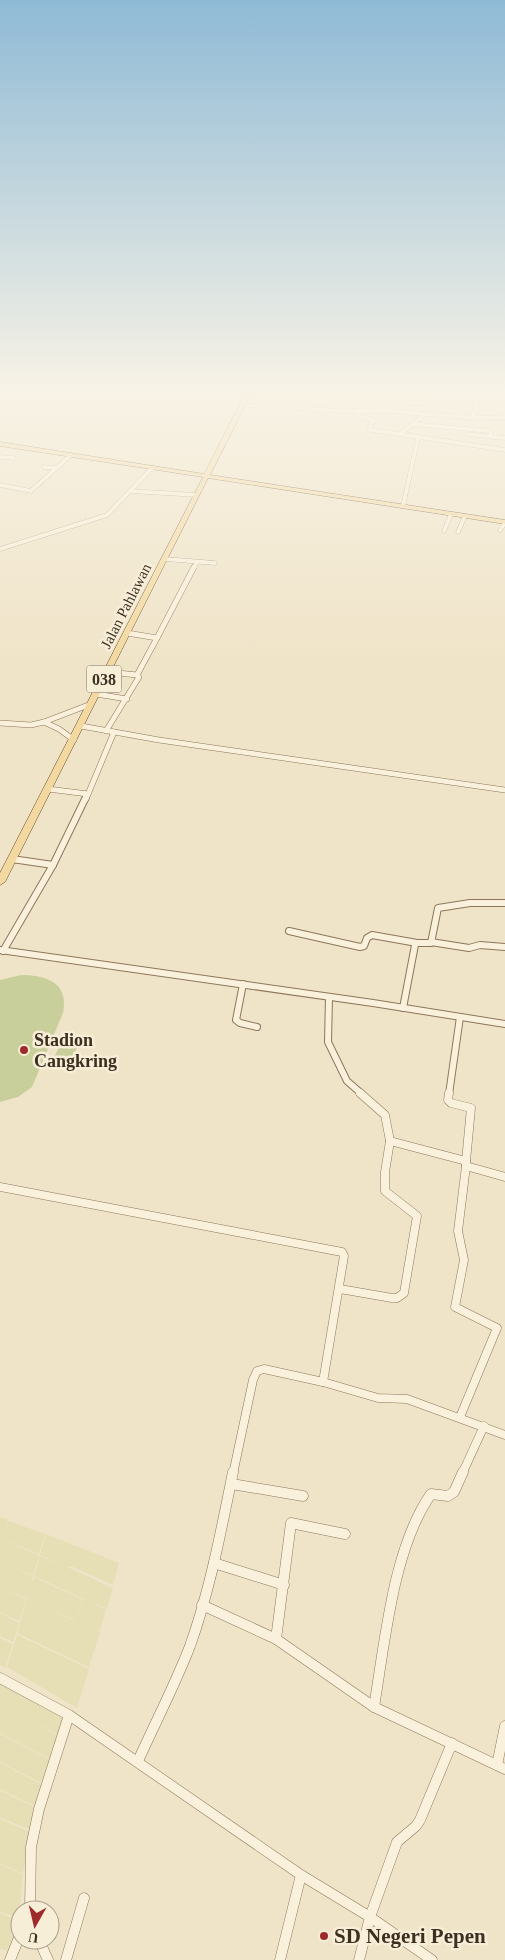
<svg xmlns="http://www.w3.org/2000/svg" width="505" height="1960" font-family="Georgia,serif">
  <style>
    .farmland { fill: #e6deb5 }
    .green { fill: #c9cf9b }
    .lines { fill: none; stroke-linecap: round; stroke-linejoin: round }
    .street-far4-casing { stroke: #8d765c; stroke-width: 4.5 }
    .street-far3-casing { stroke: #8d765c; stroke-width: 6 }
    .street-far2-casing { stroke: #8d765c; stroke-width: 8 }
    .street-far1-casing { stroke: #8d765c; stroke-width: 9 }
    .street-casing { stroke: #8d765c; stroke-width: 11 }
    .primary-casing { stroke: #5b4430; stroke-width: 1 }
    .street-far4 { stroke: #faf1dc; stroke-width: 4 }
    .street-far3 { stroke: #faf1dc; stroke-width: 5 }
    .street-far2 { stroke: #faf1dc; stroke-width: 6 }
    .street-far1 { stroke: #faf1dc; stroke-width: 8 }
    .street { stroke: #faf1dc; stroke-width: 10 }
    .primary { fill: #f3d9a0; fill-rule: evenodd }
    .poi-dot { fill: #9e2a2b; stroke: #f7eed8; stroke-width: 2 }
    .labels { text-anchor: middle; stroke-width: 5; stroke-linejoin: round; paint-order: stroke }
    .far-street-label { font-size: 15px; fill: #3d2e20; stroke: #f7eed8 }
    .shield { fill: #f7eed8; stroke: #756857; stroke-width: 1 }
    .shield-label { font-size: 16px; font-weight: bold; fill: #3d2e20 }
    .poi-label { font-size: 18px; font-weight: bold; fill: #3d2e20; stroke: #f7eed8; text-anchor: start }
    .near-poi-label { font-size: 21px; font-weight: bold; fill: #3d2e20; stroke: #f7eed8; text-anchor: start }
  </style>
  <rect width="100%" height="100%" fill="#f0e4c8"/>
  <g class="farmland">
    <path d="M0,1517L8,1520L6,1526L9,1521L45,1534L39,1554L3,1539L39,1556L33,1575L7,1565L33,1576L30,1586L34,1577L83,1600L74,1619L44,1607L74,1620L84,1599L34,1576L40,1556L67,1567L40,1555L46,1534L119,1563L113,1585L73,1567H67L113,1588L107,1608L87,1601L106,1609L100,1631L86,1625L100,1632L89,1667L17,1633L27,1598L3,1589L26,1599L19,1621L0,1612V1539H2L0,1538Z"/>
    <path d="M0,1613L19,1623L13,1642L0,1636Z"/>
    <path d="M17,1635L89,1669L77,1708L7,1667Z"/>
    <path d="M0,1638L13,1644L5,1668L0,1665Z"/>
    <path d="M0,1679L66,1715L60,1735L16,1714L60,1736L52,1760L0,1733Z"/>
    <path d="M0,1734L52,1761L44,1784L0,1762Z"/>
    <path d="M0,1763L43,1785L35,1806L0,1789Z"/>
    <path d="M0,1791L35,1807L30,1830L0,1817Z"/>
    <path d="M0,1819L30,1832L23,1874L0,1863Z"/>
    <path d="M0,1864L23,1875L19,1919L0,1911Z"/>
    <path d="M0,1913L19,1921L8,1951L0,1949Z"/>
  </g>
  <g class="green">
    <path d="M21,975C47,975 69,983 63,1013L32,1087L18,1097L0,1102V980Z"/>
    <path d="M64,1035L81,1038L71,1061L54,1058Z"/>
  </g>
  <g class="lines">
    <defs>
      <g id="street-far4">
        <path d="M460,397L469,388"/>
        <path d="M244,405L343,411H389L477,418L505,417"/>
        <path d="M353,411L358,415L373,420L369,429L372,430L505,450"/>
        <path d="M380,411L393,401L433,404L440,395L477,399"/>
        <path d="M473,417L477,399L505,401"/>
        <path d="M412,424L489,431L493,437L505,438"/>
        <path d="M468,434L493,437"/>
        <path d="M399,435L425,414"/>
        <path d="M0,457L14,458"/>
        <path d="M44,467L56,468"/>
        <path d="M0,485L31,491L71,455"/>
        <path d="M130,491L197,495"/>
        <path d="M403,506L418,438"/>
        <path d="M500,530L505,523"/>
        <path d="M444,531L451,514"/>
        <path d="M458,532L465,516"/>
        <path d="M0,549L107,515L152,468"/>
        <path d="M165,559L215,563"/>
        <path d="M194,568L197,562"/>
      </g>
      <g id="street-far3">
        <path d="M127,633L157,638L137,675"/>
        <path d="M157,638L194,567"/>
        <path d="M96,694L127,699"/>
        <path d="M44,722L91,704"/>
        <path d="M0,723L31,725L44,722L59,729L74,740"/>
        <path d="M81,726L159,740L505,790"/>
        <path d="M106,731L139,677L137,675L108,672"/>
        <path d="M48,789L88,794"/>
        <path d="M86,799L114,732"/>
      </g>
      <g id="street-far2">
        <path d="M12,859L53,865"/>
        <path d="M289,931L360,947L364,946L367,938L372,935L417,943"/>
        <path d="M431,942L469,948L480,945L505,947"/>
        <path d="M0,950L373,1003L505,1024"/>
        <path d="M3,951L53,865L86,797"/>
        <path d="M243,984L236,1020L240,1023L257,1027"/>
        <path d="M329,997L328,1042L347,1081L362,1094"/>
        <path d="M403,1008L415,945L417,943H431L438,908L470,903H505"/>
        <path d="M449,1094L460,1017"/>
      </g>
      <g id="street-far1">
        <path d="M360,1093L385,1115L390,1141L466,1161V1166"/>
        <path d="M449,1093L448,1100L451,1103L471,1108L466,1161"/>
        <path d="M0,1187L342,1252L344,1256L323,1382"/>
        <path d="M340,1289L392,1298H397L404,1293L417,1216L385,1191V1172L390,1141"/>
        <path d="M460,1417L497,1328L455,1307L464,1260L458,1231L466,1166L505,1177"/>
        <path d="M233,1474L253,1380L257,1371L264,1369L323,1382L378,1398L407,1399L505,1435"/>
        <path d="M462,1474L484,1426"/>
      </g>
      <g id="street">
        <path d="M232,1484L303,1496"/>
        <path d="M345,1534L291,1523L276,1639L374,1707L505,1769"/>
        <path d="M214,1563L284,1585"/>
        <path d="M202,1605L276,1639"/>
        <path d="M0,1678L69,1715L301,1875L370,1917L432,1960"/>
        <path d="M374,1707C385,1642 393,1548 431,1494L448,1496L454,1492L463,1472"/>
        <path d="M138,1761C155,1723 175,1685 190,1646C210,1590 221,1531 233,1472"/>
        <path d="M497,1765L505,1726"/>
        <path d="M30,1910L31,1847L39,1809L69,1715"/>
        <path d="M39,1940L48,1960"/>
        <path d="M10,1960L20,1935"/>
        <path d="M66,1960L84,1898"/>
        <path d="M280,1960L301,1875"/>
        <path d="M359,1960L370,1917L397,1842L416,1826L420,1820L452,1743"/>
      </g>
      <path id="primary" d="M248,388H254L210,475L505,520V524L208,478L5,882L0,885V873L203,477L0,446V442L204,474Z"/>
    </defs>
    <use href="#street-far4" class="street-far4-casing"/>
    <use href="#street-far3" class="street-far3-casing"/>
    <use href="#street-far2" class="street-far2-casing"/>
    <use href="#street-far1" class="street-far1-casing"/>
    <use href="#street" class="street-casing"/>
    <use href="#primary" class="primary-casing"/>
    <use href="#street-far4" class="street-far4"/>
    <use href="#street-far3" class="street-far3"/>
    <use href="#street-far2" class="street-far2"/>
    <use href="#street-far1" class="street-far1"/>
    <use href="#street" class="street"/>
    <use href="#primary" class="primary"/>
  </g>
  <linearGradient id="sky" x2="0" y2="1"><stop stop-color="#8fbad6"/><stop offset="0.59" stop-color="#f8f3e6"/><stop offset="1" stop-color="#f8f3e6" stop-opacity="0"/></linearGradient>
  <rect width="505" height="662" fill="url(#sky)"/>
  <g class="poi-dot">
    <circle cx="24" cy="1050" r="5"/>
    <circle cx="324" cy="1936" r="5"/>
  </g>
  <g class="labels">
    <g class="far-street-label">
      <text transform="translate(126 606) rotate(-63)" y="5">Jalan Pahlawan</text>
    </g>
    <rect class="shield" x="86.5" y="665.5" width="35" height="27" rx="4"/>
    <g class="shield-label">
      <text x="104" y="685">038</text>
    </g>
    <g class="poi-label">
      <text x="34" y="1046">Stadion<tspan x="34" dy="21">Cangkring</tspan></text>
    </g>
    <g class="near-poi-label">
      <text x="334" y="1943">SD Negeri Pepen</text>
    </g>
  </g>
  <g transform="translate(35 1925) rotate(188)"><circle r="24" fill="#f7eed8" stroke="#ada18e"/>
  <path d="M0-4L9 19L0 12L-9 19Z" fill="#9e2a2b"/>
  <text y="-8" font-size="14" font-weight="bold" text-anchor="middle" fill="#3d2e20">U</text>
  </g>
</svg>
